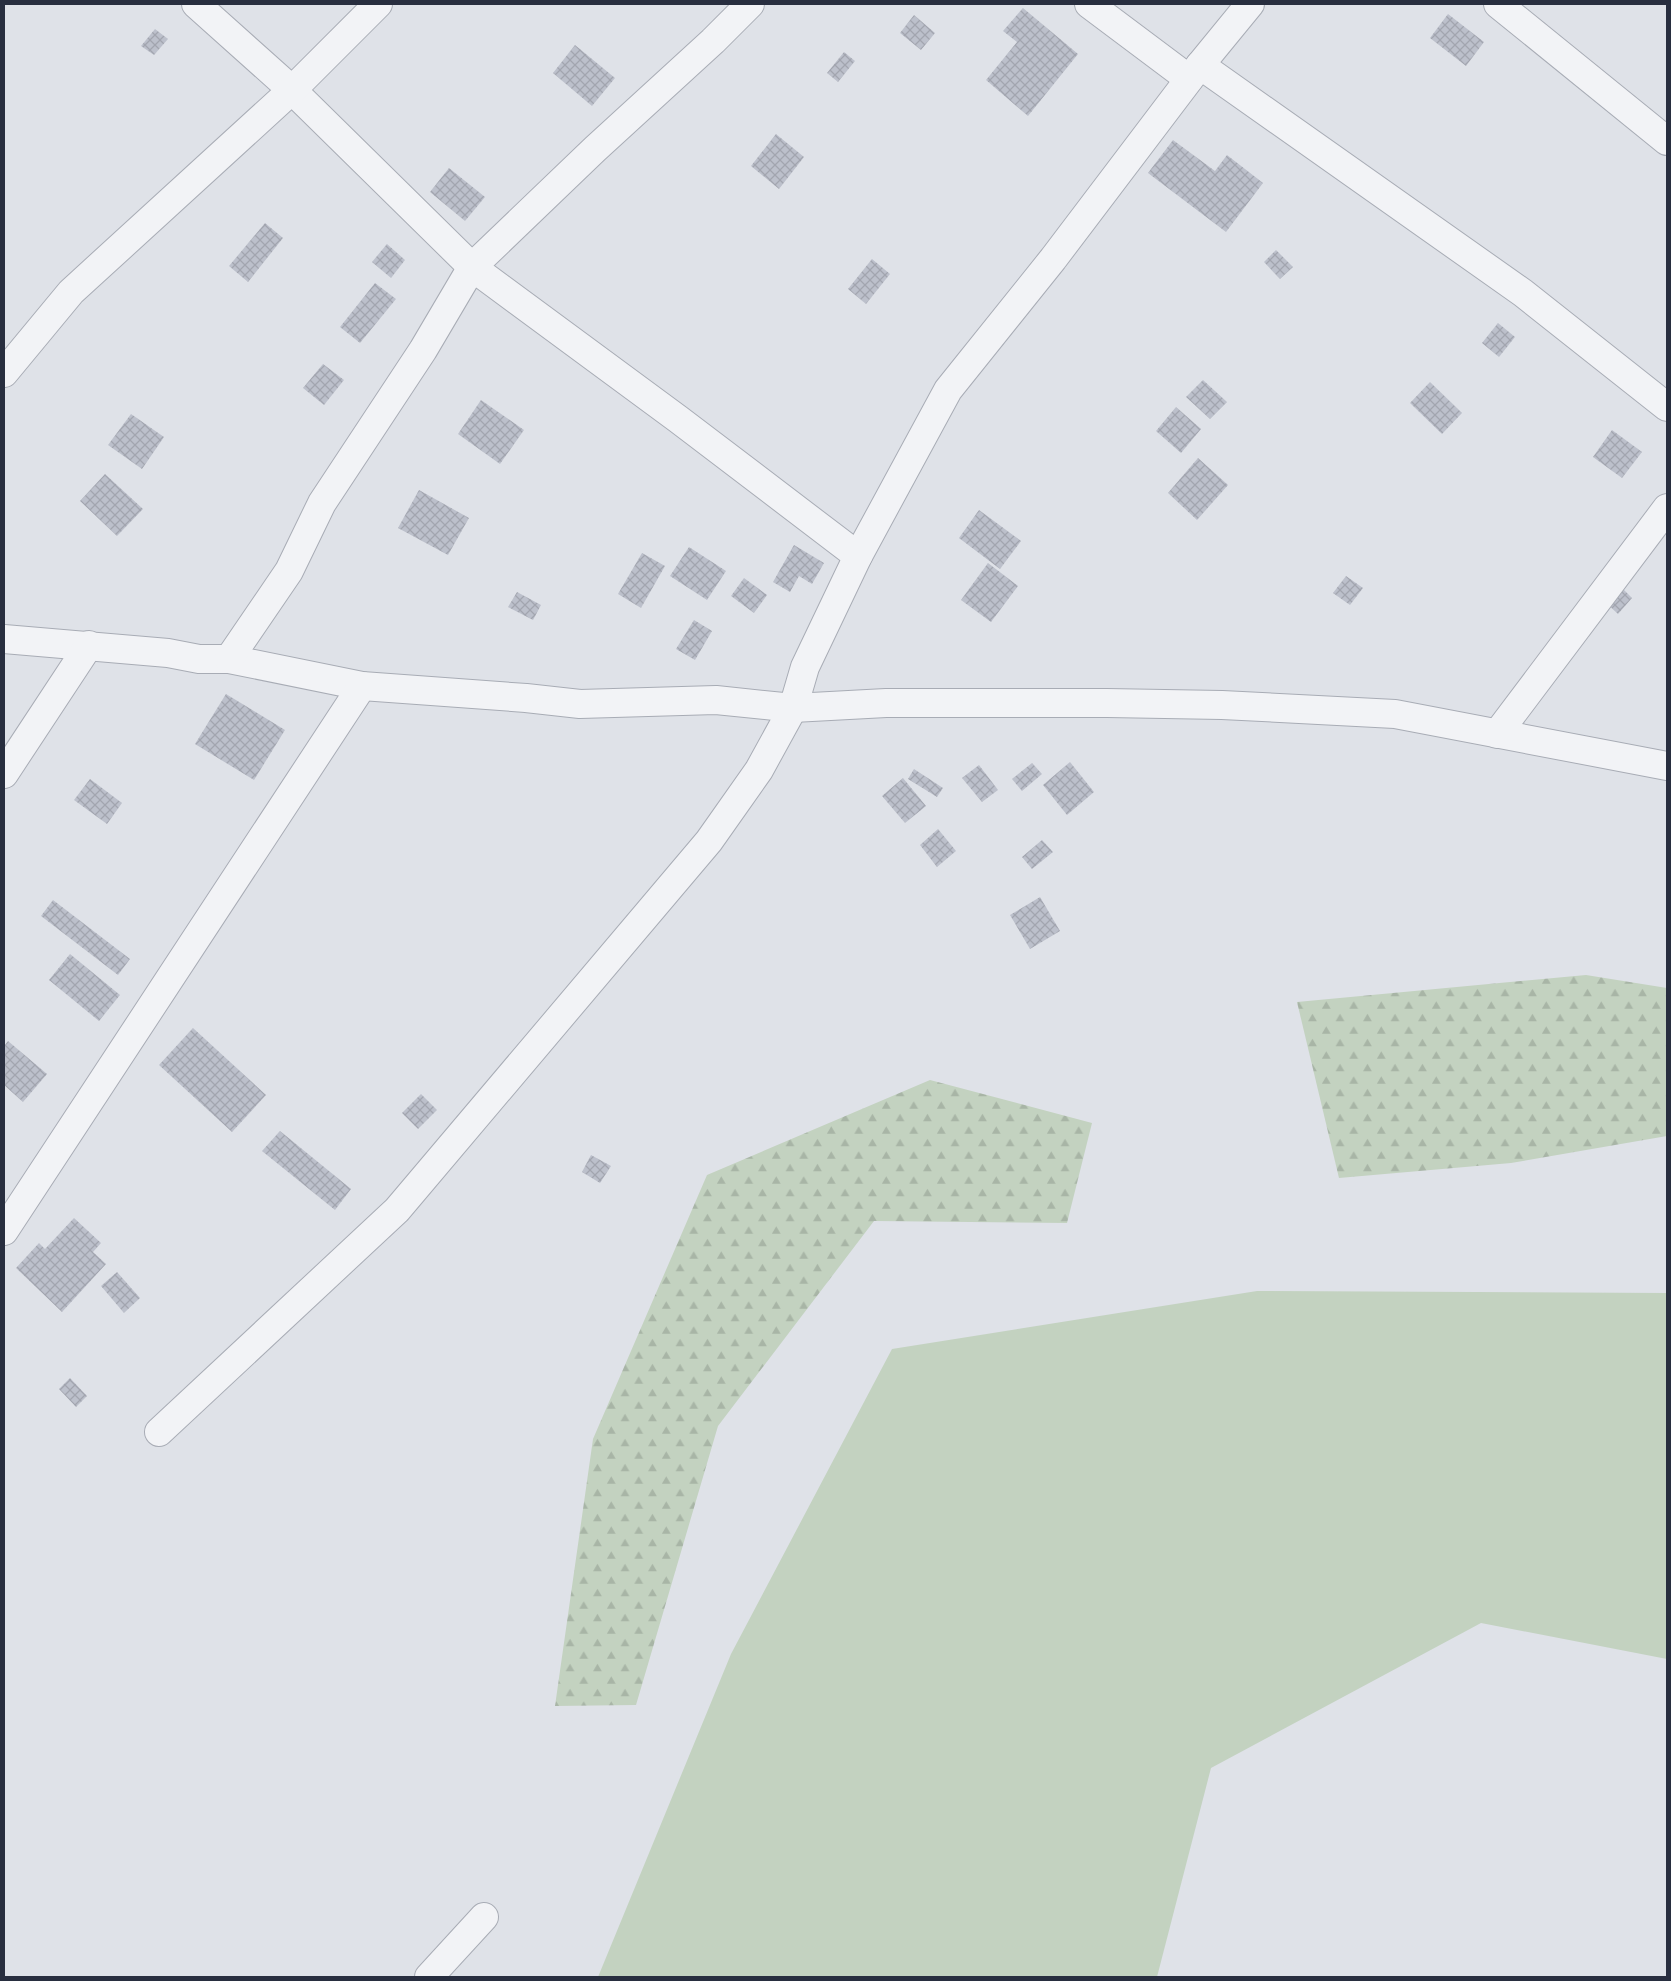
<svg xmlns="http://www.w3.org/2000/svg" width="1671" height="1981" font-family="'Open Sans',sans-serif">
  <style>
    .forest { fill: url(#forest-firs) }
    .garden { fill: #c3d2c0 }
    .building { fill: url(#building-cross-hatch) }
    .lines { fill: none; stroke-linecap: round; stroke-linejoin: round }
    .minor-casing { stroke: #a8acb5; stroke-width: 30 }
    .minor { stroke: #f2f3f6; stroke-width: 28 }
  </style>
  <defs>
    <pattern id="forest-firs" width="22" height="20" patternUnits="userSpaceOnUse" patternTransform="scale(1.25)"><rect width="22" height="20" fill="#c3d2c0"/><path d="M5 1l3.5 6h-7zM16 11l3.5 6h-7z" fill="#a8b5a6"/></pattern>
    <pattern id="building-cross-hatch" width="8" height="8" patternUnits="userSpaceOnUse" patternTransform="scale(1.25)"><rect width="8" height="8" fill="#bcc0cb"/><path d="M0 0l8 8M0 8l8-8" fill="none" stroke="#a2a5af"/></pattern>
  </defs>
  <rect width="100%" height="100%" fill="#dfe2e8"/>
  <g class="forest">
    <path d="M1586,975L1667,988V1136L1511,1163L1339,1178L1297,1002Z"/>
    <path d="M930,1080L1092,1123L1067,1223L874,1221L718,1426L636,1705L555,1706L593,1439L707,1175Z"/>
  </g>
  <path class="garden" d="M1257,1291L1667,1293V1659L1481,1623L1211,1768L1157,1977H598L731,1654L892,1349Z"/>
  <g class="building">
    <path d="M1023,8L1078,54L1028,116L986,80L1017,42L1003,31Z"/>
    <path d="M1448,14L1484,42L1466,66L1430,38Z"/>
    <path d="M914,15L935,33L921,50L900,33Z"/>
    <path d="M155,29L168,39L154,55L141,46Z"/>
    <path d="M575,45L615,78L592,106L553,73Z"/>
    <path d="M844,52L855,61L838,82L827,73Z"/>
    <path d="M776,134L804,157L779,189L751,166Z"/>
    <path d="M1173,140L1215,171L1227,155L1263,183L1226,232L1148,173Z"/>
    <path d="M449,168L485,197L465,221L430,192Z"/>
    <path d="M265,223L283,238L248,282L229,266Z"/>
    <path d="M387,244L405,260L391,278L372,262Z"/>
    <path d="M1276,250L1293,267L1280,279L1264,262Z"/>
    <path d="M872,259L890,274L866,304L848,289Z"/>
    <path d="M375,283L396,299L360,343L340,327Z"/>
    <path d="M1498,323L1515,337L1499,357L1482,343Z"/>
    <path d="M323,364L344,380L324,405L303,388Z"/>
    <path d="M1203,380L1227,402L1210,419L1186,397Z"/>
    <path d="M1430,382L1462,413L1442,434L1410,403Z"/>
    <path d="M481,400L524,430L500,464L458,434Z"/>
    <path d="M1176,407L1201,429L1181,453L1156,431Z"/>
    <path d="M131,414L164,437L142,469L108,445Z"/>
    <path d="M1612,430L1642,452L1622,478L1593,457Z"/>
    <path d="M1198,458L1228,485L1197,520L1168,493Z"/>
    <path d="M105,474L143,509L117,536L80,501Z"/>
    <path d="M419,490L469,518L448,555L398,528Z"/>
    <path d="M979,510L1021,541L1000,569L959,538Z"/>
    <path d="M794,545L824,563L812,584L799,576L790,592L773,582Z"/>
    <path d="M689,547L726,571L707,600L670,576Z"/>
    <path d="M642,553L665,566L641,608L618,594Z"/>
    <path d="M988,563L1018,586L991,622L961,600Z"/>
    <path d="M1346,576L1363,588L1350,605L1333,593Z"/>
    <path d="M744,578L767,595L754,613L731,596Z"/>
    <path d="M1619,585L1632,598L1618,614L1604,601Z"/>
    <path d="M517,592L541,605L533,620L508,607Z"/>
    <path d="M694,620L712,631L695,660L676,649Z"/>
    <path d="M226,694L285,730L254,780L195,744Z"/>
    <path d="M1070,762L1094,792L1067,815L1043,785Z"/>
    <path d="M1032,763L1042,774L1022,791L1012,779Z"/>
    <path d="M979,765L998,790L982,802L962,778Z"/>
    <path d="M914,769L943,788L937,797L908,779Z"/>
    <path d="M903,778L926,806L905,823L882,796Z"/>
    <path d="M90,779L122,803L107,824L74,800Z"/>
    <path d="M938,829L956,851L937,867L920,845Z"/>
    <path d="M1042,840L1053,852L1032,869L1022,857Z"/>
    <path d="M1040,897L1060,931L1030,949L1010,915Z"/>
    <path d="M53,900L130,959L118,975L41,916Z"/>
    <path d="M70,954L120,995L99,1021L49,980Z"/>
    <path d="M193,1028L266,1095L232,1132L159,1065Z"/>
    <path d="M8,1041L47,1074L23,1102L4,1085V1046Z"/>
    <path d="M421,1094L437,1110L418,1129L402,1113Z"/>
    <path d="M280,1131L351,1189L335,1210L262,1151Z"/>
    <path d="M591,1155L611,1166L600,1183L582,1172Z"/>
    <path d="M74,1218L101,1243L93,1252L106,1264L62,1312L16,1268L39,1243L45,1249Z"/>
    <path d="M117,1272L140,1298L124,1313L101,1286Z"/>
    <path d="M70,1378L87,1396L76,1407L59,1389Z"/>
  </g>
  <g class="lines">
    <defs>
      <g id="minor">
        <path d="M196,4L292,90L472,267L678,419L858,556"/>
        <path d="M1089,4L1189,79"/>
        <path d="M1498,4L1667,141"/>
        <path d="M1200,65L1523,293L1667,407"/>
        <path d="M4,373L71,292L292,90L378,4"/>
        <path d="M4,639L168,653L199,659H229L362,686L526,698L580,704L716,700L793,708L886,703H1107L1222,705L1395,714L1667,766"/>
        <path d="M229,659L289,571L322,503L423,350L472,267L595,149L713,41L750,4"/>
        <path d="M1497,734L1667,508"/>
        <path d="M4,774L89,645"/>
        <path d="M4,1231L362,686"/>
        <path d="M159,1432L397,1210L709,841L759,770L793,708L805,667L858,556L948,390L1053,259L1200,65L1250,4"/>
        <path d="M429,1977L484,1917"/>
      </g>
    </defs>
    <use href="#minor" class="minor-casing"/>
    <use href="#minor" class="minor"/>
  </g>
  <rect width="1671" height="1981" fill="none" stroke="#282e3f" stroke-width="10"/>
</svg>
